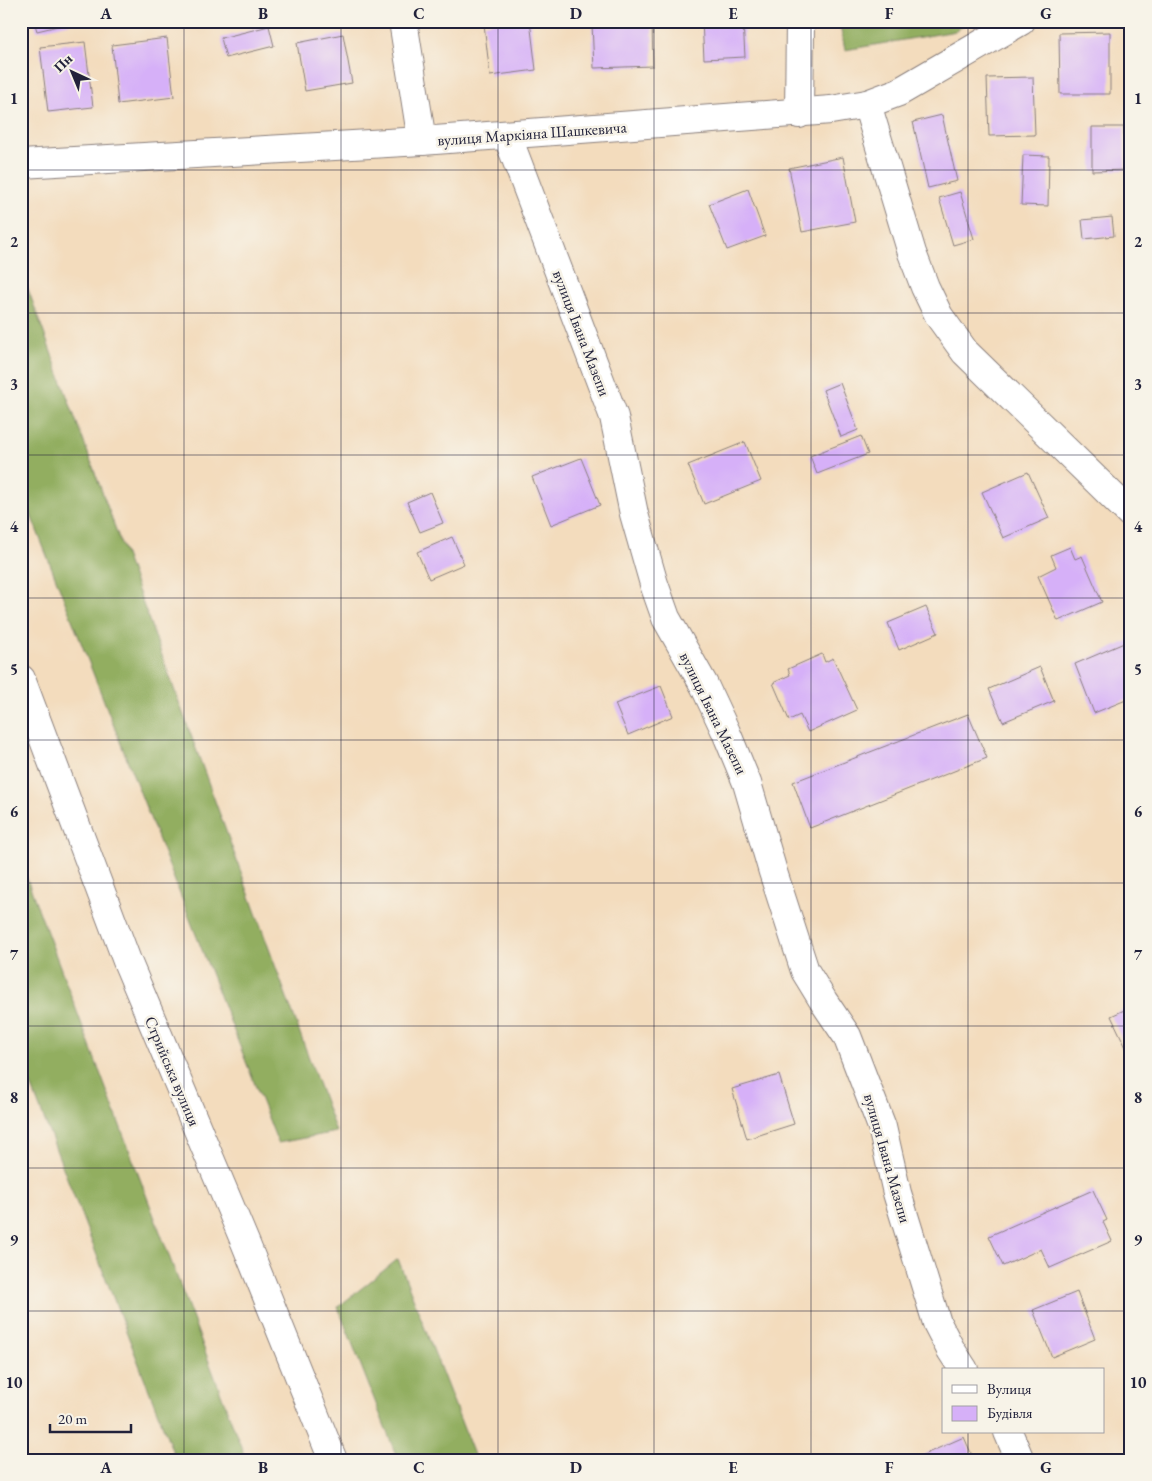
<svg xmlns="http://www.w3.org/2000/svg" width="1152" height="1481" font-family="'EB Garamond',serif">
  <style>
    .forest { fill: #92ae60; stroke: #5a684e }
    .building { fill: #d6b0f8 }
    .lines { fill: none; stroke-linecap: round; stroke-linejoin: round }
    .minor-casing { stroke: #8a7f7c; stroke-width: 30 }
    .highway-casing { stroke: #8a7f7c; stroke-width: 30 }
    .minor { stroke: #fff; stroke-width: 28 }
    .highway { stroke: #fff; stroke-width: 28 }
    .grid { fill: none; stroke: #22223b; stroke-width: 1; stroke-opacity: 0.55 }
    .labels { text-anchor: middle; stroke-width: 5; stroke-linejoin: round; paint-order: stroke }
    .street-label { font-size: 16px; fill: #22223b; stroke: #f7f3e8 }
    .neatline { fill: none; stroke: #22223b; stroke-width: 2 }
    .grid-label { font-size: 16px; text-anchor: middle; font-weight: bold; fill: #22223b }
  </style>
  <rect width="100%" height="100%" fill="#f7f3e8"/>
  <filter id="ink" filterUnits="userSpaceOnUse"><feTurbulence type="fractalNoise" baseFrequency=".02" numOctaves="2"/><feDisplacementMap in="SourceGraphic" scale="10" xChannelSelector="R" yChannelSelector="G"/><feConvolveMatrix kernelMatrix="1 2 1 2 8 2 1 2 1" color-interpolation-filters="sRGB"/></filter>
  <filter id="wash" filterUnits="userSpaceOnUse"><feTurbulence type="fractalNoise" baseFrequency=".0096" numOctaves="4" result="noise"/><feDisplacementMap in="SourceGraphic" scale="20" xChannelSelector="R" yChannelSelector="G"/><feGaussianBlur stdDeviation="1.12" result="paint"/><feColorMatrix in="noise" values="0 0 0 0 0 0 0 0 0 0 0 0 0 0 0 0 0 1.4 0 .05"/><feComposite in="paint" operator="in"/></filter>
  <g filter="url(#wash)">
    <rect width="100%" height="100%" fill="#f3dcbd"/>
    <g class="forest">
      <path d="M839,21H969L956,31L845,50Z"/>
      <path d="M21,270L336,1132L278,1143L21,490Z"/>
      <path d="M21,863L246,1460H176L21,1059Z"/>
      <path d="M398,1259L476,1460H398L338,1307Z"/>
    </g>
    <g id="blocks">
      <g class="building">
        <path d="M34,21H75V22L37,31Z"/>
        <path d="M502,21H530L536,70L490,76L484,24Z"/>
        <path d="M652,21L653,66L594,68L592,24Z"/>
        <path d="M702,21H743L745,57L704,59Z"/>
        <path d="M269,26L274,46L226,58L221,38Z"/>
        <path d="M1110,32V94H1060L1059,33Z"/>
        <path d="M343,34L352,83L305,91L297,43Z"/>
        <path d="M167,38L174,97L118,104L112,45Z"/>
        <path d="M85,42L93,107L48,112L40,47Z"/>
        <path d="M1033,77L1035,135L989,136L987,78Z"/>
        <path d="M942,115L957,181L928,188L913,122Z"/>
        <path d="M1092,127H1124L1125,170L1092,171Z"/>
        <path d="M1023,155L1049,156L1048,206L1021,205Z"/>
        <path d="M843,157L855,222L802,232L789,168Z"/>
        <path d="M748,189L765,236L727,250L709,204Z"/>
        <path d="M960,192L974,239L953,245L939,198Z"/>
        <path d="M1112,217L1114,236L1084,239L1082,220Z"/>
        <path d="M840,383L858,430L841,437L823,390Z"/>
        <path d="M861,436L868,454L817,474L810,456Z"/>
        <path d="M745,442L761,481L704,504L688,465Z"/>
        <path d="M581,458L600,505L551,525L532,477Z"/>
        <path d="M1028,472L1049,518L1003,538L982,492Z"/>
        <path d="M430,492L443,523L420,532L407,502Z"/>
        <path d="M452,537L464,564L429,579L417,552Z"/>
        <path d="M1070,547L1075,559L1082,556L1102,602L1058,621L1038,576L1056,567L1051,555Z"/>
        <path d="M926,607L938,633L899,650L888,623Z"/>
        <path d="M1131,640V698L1094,713L1075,664Z"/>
        <path d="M822,654L825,662L833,658L857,710L808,732L800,715L789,720L773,683L790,675L788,669Z"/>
        <path d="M1040,667L1054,701L1003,722L989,689Z"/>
        <path d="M661,686L673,716L628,735L615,704Z"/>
        <path d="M968,714L987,758L810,828L793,782Z"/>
        <path d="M1131,1007V1058L1111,1016Z"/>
        <path d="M779,1075L794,1124L747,1139L732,1089Z"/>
        <path d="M1093,1190L1107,1220L1103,1222L1112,1241L1050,1268L1041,1249L1003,1266L989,1236Z"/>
        <path d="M1077,1292L1095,1339L1052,1357L1033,1310Z"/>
        <path d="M964,1437L974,1460H925L923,1455Z"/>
      </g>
    </g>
  </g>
  <g filter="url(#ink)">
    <use href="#blocks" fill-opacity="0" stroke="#8a7f7c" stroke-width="1"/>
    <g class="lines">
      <defs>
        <g id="minor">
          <path d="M403,21L422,141"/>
          <path d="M867,104L912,253L925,287L939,316L965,352L1131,514"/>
          <path d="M799,114L800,21"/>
          <path d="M507,135L614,417L634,514L654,584L666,618L704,685L726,732L747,783L773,872L805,971L824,1002L847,1036L882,1127L897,1193L937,1323L951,1350L964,1370"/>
          <path d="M21,164L422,141L831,110L867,104L899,92L1021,21"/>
          <path d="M1008,1432L1020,1460"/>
        </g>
        <path id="highway" d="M21,679L127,961L245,1242L333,1460"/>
      </defs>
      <use href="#minor" class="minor-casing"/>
      <use href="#highway" class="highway-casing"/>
      <use href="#minor" class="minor"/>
      <use href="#highway" class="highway"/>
    </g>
  </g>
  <path class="grid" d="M184,21V1460M341,21V1460M498,21V1460M654,21V1460M811,21V1460M968,21V1370M21,170H1131M21,313H1131M21,455H1131M21,598H1131M21,740H1131M21,883H1131M21,1026H1131M21,1168H1131M21,1311H1131M968,1432V1460"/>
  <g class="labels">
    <g class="street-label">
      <text transform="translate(532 133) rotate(-4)" y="6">вулиця Маркіяна Шашкевича</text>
      <text transform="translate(582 333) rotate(69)" y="6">вулиця Івана Мазепи</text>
      <text transform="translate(714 713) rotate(64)" y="6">вулиця Івана Мазепи</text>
      <text transform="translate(173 1071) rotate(67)" y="6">Стрийська вулиця</text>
      <text transform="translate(888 1158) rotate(74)" y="6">вулиця Івана Мазепи</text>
    </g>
  </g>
  <rect width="1152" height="1481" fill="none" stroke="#f7f3e8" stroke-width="55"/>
  <rect x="942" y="1368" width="162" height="65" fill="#f7f3e8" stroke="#a29fa3"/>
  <rect x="952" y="1385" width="25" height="8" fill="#ffffff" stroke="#a29fa3"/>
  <text x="987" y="1394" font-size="15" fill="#22223b">Вулиця</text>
  <rect x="952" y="1406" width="25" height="15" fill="#d6b0f8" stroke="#a29fa3"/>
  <text x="987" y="1418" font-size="15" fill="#22223b">Будівля</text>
  <g transform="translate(72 72) rotate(316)" stroke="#f7f3e8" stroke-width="4" paint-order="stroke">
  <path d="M0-4L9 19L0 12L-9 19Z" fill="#22223b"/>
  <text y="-8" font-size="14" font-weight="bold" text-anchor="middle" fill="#22223b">Пн</text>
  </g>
  <path d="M50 1424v8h81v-8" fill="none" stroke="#22223b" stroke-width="2.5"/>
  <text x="58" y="1424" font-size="15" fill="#22223b" stroke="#f7f3e8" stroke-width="4" paint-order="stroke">20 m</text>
  <rect x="28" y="28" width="1096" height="1426" class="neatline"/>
  <g class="grid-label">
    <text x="106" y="19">A</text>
    <text x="263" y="19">B</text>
    <text x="419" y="19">C</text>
    <text x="576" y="19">D</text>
    <text x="733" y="19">E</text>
    <text x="889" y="19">F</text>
    <text x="1046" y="19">G</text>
    <text x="14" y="104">1</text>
    <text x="1138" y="104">1</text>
    <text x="14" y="247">2</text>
    <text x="1138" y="247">2</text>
    <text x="14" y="390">3</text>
    <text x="1138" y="390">3</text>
    <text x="14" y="532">4</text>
    <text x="1138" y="532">4</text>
    <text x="14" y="675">5</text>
    <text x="1138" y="675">5</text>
    <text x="14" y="817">6</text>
    <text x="1138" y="817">6</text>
    <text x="14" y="960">7</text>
    <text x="1138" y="960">7</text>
    <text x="14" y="1103">8</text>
    <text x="1138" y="1103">8</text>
    <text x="14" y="1245">9</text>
    <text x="1138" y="1245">9</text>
    <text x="14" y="1388">10</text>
    <text x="1138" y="1388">10</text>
    <text x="106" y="1473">A</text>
    <text x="263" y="1473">B</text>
    <text x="419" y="1473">C</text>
    <text x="576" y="1473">D</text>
    <text x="733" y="1473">E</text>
    <text x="889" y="1473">F</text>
    <text x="1046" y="1473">G</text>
  </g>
</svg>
